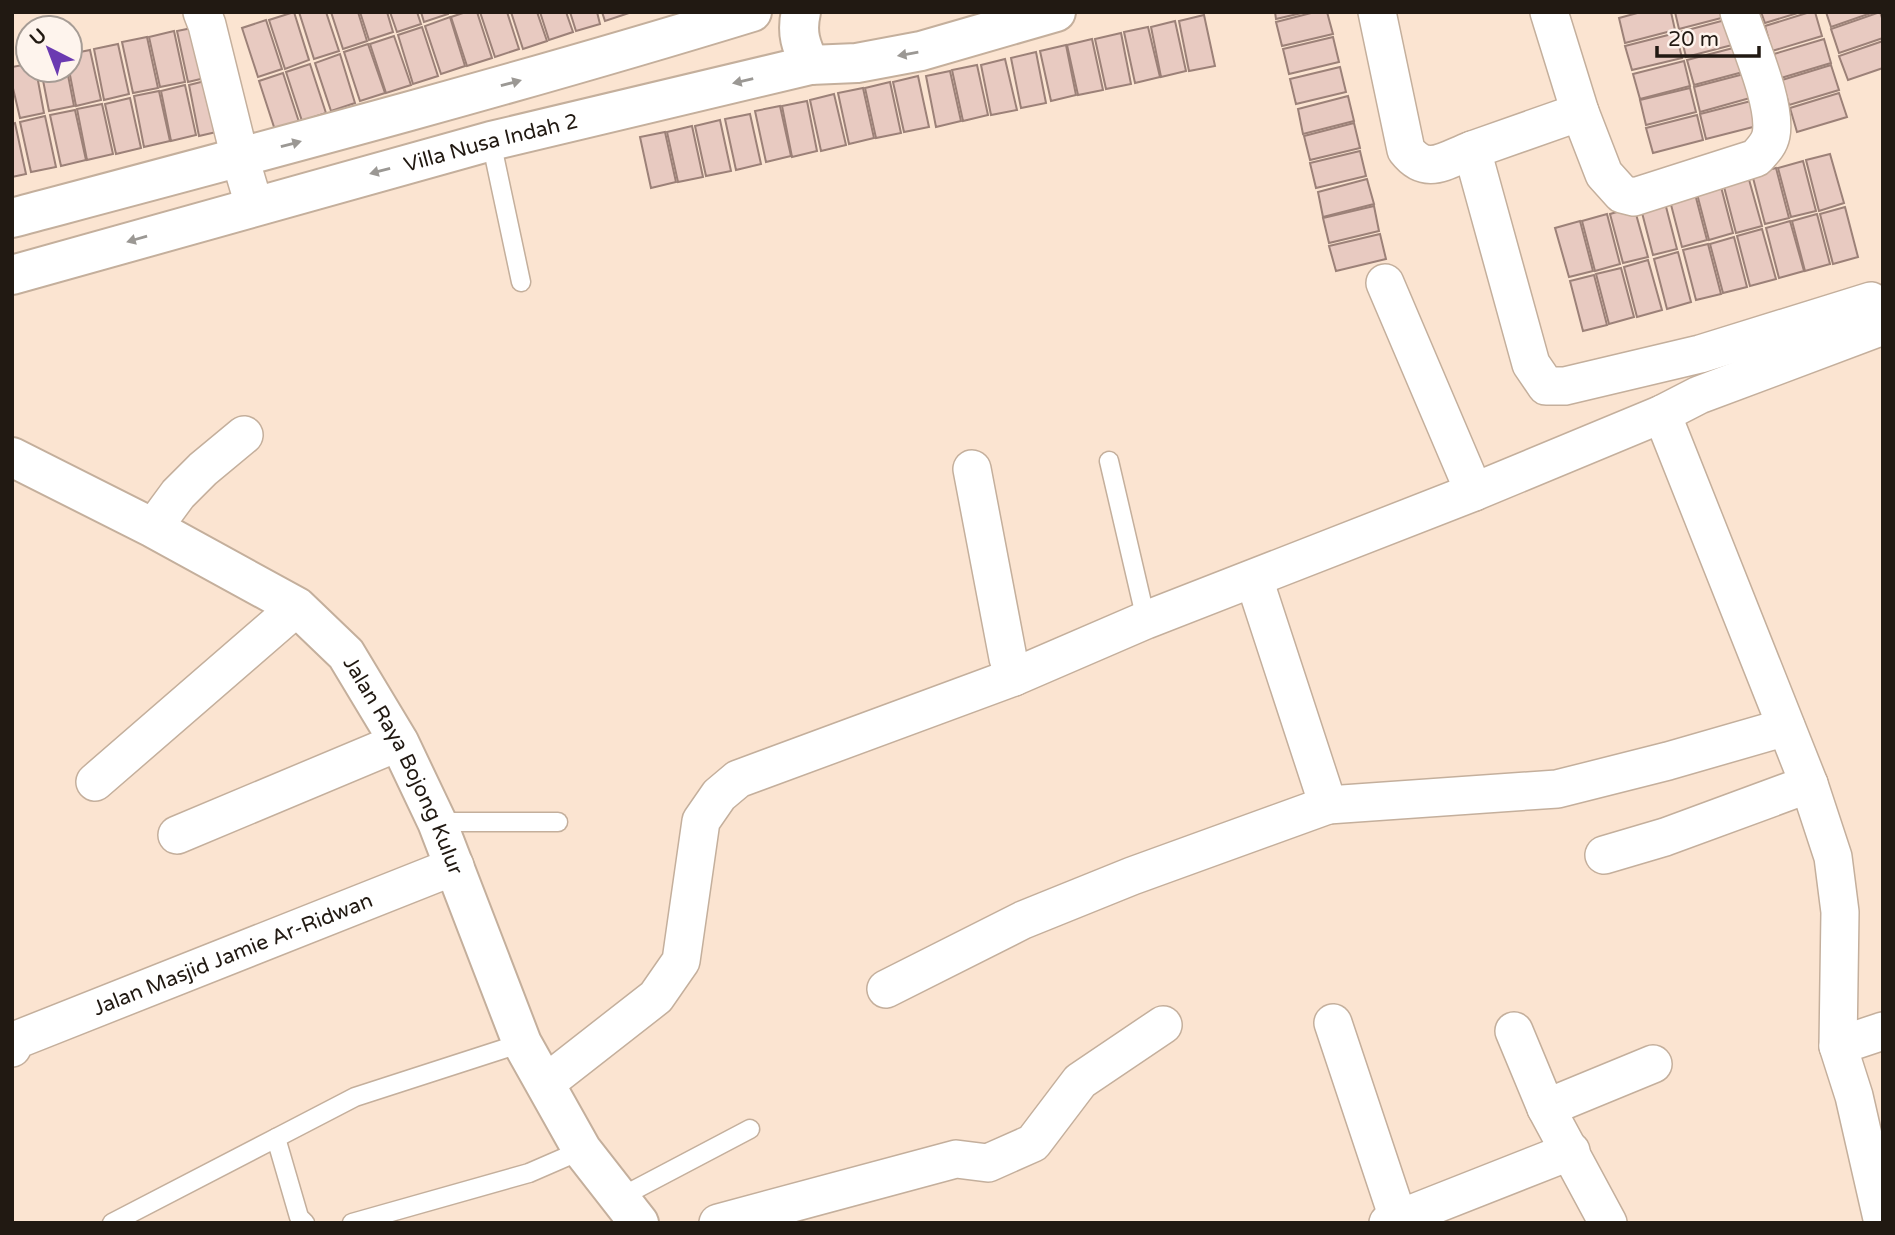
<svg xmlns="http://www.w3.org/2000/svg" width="1895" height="1235" font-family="'Varela Round',sans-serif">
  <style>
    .building { fill: #e8cac1; stroke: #9c8178; stroke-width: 2 }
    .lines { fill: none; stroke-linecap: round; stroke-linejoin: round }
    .service-casing { stroke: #c4af9c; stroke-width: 21 }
    .minor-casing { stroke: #c4af9c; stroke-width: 40 }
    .secondary-casing { stroke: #c4af9c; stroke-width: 42 }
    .service { stroke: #fff; stroke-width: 18 }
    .minor { stroke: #fff; stroke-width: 37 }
    .secondary { stroke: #fff; stroke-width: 38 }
    .oneway { fill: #9b9894 }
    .labels { text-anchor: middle; stroke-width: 5; stroke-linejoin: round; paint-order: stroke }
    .street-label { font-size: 21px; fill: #211912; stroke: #fef4ed }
  </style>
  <rect width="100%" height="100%" fill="#fbe4d1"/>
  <g class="building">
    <path d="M294,12L309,60L285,69L269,20Z"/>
    <path d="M299,12H326L339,51L314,59Z"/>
    <path d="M331,12H358L367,41L343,49Z"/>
    <path d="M360,12H387L393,32L369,40Z"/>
    <path d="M390,12H417L421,24L397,32Z"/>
    <path d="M421,12H448V14L424,22Z"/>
    <path d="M466,12H477L492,58L467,66L451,17Z"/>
    <path d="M480,12H507L519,49L495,57Z"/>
    <path d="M511,12H537L547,41L523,49Z"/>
    <path d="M540,12H566L573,32L549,40Z"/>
    <path d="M570,12H597L600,24L576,31Z"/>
    <path d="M602,12H629V13L605,21Z"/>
    <path d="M1275,12H1306L1276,19Z"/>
    <path d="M1315,12H1327L1333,34L1282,46L1276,22Z"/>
    <path d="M1641,12H1671L1675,30L1625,43L1619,18Z"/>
    <path d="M1675,12H1728L1729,16L1679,29Z"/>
    <path d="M1761,12H1801L1765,23Z"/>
    <path d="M1810,12H1815L1822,36L1772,51L1765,26Z"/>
    <path d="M1826,12H1874L1831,27Z"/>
    <path d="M1880,12L1883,21V38L1839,53L1831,29Z"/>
    <path d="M1204,15L1215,66L1189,71L1179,21Z"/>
    <path d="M450,17L465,66L441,74L425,26Z"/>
    <path d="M1729,19L1736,44L1686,57L1680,32Z"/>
    <path d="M266,20L282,69L258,77L242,28Z"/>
    <path d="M1175,21L1186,71L1161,77L1151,27Z"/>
    <path d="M202,26L213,76L188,82L177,31Z"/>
    <path d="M422,27L438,76L413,84L398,35Z"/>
    <path d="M1148,27L1160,77L1135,83L1124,32Z"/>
    <path d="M174,31L185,82L160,87L149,37Z"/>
    <path d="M1121,33L1131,84L1106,89L1095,39Z"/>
    <path d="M1676,33L1682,58L1632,70L1625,46Z"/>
    <path d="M394,36L411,85L386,93L370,44Z"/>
    <path d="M147,37L158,88L133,93L122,42Z"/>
    <path d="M1333,37L1339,62L1289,74L1283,49Z"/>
    <path d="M1092,39L1103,90L1078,95L1067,45Z"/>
    <path d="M1824,39L1831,63L1781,78L1774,54Z"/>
    <path d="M1883,41V68L1848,80L1839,56Z"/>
    <path d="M118,44L129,94L104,100L94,49Z"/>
    <path d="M368,44L385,93L360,101L344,52Z"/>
    <path d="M1066,45L1076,95L1051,101L1040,51Z"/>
    <path d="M1737,47L1743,72L1694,85L1687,60Z"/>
    <path d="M90,50L101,100L76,106L69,70L70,54Z"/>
    <path d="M1036,52L1046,103L1021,108L1011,58Z"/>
    <path d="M340,54L355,103L331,111L315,63Z"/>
    <path d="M1005,59L1017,110L991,115L981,65Z"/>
    <path d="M1684,61L1690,86L1640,99L1633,74Z"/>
    <path d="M28,64V70H36L44,113L20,118L12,84V67Z"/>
    <path d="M310,64L326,113L302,121L286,72Z"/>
    <path d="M977,65L988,115L963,121L952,70Z"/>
    <path d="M1831,65L1839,90L1789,105L1782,80Z"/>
    <path d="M1340,67L1346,92L1296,104L1290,79Z"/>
    <path d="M41,70H67L74,106L49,111Z"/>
    <path d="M950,71L961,121L936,127L926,76Z"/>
    <path d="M283,73L299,122L275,130L259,81Z"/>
    <path d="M1744,74L1750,98L1700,112L1694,87Z"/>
    <path d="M918,76L929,127L904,132L893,82Z"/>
    <path d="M213,79L225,130L199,136L189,85Z"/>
    <path d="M890,82L901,133L876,138L865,88Z"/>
    <path d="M185,85L196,135L171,141L161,91Z"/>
    <path d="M863,88L874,138L849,144L838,93Z"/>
    <path d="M1690,88L1696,112L1646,125L1640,100Z"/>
    <path d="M159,91L170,141L144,147L134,96Z"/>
    <path d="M1839,93L1847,117L1797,132L1790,108Z"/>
    <path d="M834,94L846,145L821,151L810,100Z"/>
    <path d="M1348,96L1354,121L1303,134L1298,109Z"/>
    <path d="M130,98L141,148L116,154L105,104Z"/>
    <path d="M807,101L817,151L792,157L782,106Z"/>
    <path d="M1751,101L1757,126L1706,139L1700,114Z"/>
    <path d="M102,104L113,154L87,160L77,109Z"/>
    <path d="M780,106L791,156L766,162L755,111Z"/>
    <path d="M75,110L86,160L61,166L50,115Z"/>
    <path d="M750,114L761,164L736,170L725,119Z"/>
    <path d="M1697,115L1703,140L1653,153L1646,128Z"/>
    <path d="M45,116L56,167L31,172L20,122Z"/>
    <path d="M720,120L731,171L706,176L695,126Z"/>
    <path d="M15,123L26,174L12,177V124Z"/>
    <path d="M1354,123L1360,148L1310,160L1304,136Z"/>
    <path d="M692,126L703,177L678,182L667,132Z"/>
    <path d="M665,132L676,182L651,188L640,137Z"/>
    <path d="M1360,151L1366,176L1316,188L1310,163Z"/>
    <path d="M1830,154L1844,203L1819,211L1806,160Z"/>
    <path d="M1803,161L1816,211L1791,217L1778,168Z"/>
    <path d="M1776,168L1789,218L1765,224L1752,174Z"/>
    <path d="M1748,176L1762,226L1736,233L1723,183Z"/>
    <path d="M1367,179L1374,204L1323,217L1318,192Z"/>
    <path d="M1720,183L1733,233L1709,240L1696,190Z"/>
    <path d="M1694,190L1707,240L1682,247L1669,197Z"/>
    <path d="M1664,199L1677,249L1653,255L1640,205Z"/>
    <path d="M1374,206L1379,231L1329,243L1323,218Z"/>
    <path d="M1634,207L1648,257L1623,263L1610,214Z"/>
    <path d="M1845,207L1858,257L1833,264L1820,214Z"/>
    <path d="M1607,214L1620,264L1595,271L1582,221Z"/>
    <path d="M1817,214L1830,264L1805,271L1792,221Z"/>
    <path d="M1580,221L1593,271L1569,277L1555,228Z"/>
    <path d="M1790,221L1804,271L1779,278L1766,228Z"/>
    <path d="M1762,229L1776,279L1750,286L1737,236Z"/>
    <path d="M1380,234L1386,259L1336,271L1329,246Z"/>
    <path d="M1734,237L1747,287L1723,293L1710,244Z"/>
    <path d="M1708,244L1721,294L1696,300L1683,250Z"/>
    <path d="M1678,252L1691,302L1667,309L1654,259Z"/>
    <path d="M1648,260L1662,310L1637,317L1624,267Z"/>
    <path d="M1621,268L1634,317L1609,324L1596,274Z"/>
    <path d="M1594,275L1607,325L1583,331L1570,281Z"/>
  </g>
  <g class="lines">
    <defs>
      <g id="service">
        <path d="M491,141L521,282"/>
        <path d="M1109,461L1146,620"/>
        <path d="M437,822H558"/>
        <path d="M276,1138L355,1097L522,1043"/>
        <path d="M619,1198L750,1129"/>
        <path d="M112,1223L276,1138L299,1217L305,1223"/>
        <path d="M352,1223L529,1173L582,1150"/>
      </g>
      <g id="minor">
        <path d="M202,12L207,25L240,158L254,205"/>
        <path d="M1377,12L1406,150C1427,177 1445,160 1472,150"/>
        <path d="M1549,12L1580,112L1604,174L1622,194L1634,197L1756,158C1762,151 1769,145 1771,135C1777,105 1749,43 1739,12"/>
        <path d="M1580,112L1472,150L1531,364L1546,386H1565L1700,354L1871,301"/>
        <path d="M1385,283L1474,492"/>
        <path d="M1662,414L1809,784L1833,857L1840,912L1838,1046L1854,1096L1883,1223"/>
        <path d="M972,469L1008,658L1014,677"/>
        <path d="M153,528L178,494L203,469L244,435"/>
        <path d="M95,782L297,607"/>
        <path d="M1328,805L1557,789L1668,761L1786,727"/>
        <path d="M177,835L399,742"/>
        <path d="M1604,855L1665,837L1809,784"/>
        <path d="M886,989L1023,920L1132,876L1328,805L1254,579"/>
        <path d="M1333,1023L1398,1218"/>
        <path d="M1514,1031L1546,1108L1608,1223"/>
        <path d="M1838,1046L1883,1031"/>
        <path id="s1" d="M12,1048L16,1040L455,866"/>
        <path d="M546,1083L656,997L681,961L701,821L719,795L738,779L1014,677L1146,620L1474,492L1662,414L1699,395L1883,326"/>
        <path d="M1546,1108L1653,1064"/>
        <path d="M718,1223L956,1159L988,1163L1033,1143L1080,1081L1163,1025"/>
        <path d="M1388,1223L1571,1151"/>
      </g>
      <g id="secondary">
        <path d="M801,12C796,33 801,46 810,65"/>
        <path d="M12,218C260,152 507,87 752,12"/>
        <path id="s2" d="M12,275L491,141L810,65L857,63L921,51L1056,12"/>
        <path id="s3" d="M12,457L153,528L297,607L346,654L399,742L437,822L522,1043L582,1150L639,1223"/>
      </g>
    </defs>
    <use href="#service" class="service-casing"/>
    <use href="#minor" class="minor-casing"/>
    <use href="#secondary" class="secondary-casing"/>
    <use href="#service" class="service"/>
    <use href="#minor" class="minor"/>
    <use href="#secondary" class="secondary"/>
  </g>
  <defs><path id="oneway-solid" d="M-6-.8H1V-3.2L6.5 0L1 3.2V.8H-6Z" transform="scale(1.75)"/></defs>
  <g class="oneway">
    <use href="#oneway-solid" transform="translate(908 54) rotate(170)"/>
    <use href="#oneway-solid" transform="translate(743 81) rotate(167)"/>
    <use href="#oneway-solid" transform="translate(511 83) rotate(-15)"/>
    <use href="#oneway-solid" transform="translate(291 144) rotate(-15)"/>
    <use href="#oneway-solid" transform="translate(380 171) rotate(165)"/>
    <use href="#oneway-solid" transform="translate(137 239) rotate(164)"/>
  </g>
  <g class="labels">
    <g class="street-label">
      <text dy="7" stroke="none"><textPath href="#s2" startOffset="497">Villa Nusa Indah 2</textPath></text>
      <text dy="7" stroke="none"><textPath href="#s3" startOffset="516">Jalan Raya Bojong Kulur</textPath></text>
      <text dy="7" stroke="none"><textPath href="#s1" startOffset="242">Jalan Masjid Jamie Ar-Ridwan</textPath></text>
    </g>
  </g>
  <rect width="1895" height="1235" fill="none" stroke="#211912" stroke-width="28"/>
  <g transform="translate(49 49) rotate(318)"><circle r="33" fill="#fef4ed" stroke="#a69c95" stroke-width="2"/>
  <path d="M0-5L12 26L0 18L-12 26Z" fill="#6b3ab1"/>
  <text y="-10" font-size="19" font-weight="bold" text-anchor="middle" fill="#211912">U</text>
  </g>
  <path d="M1657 46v10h102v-10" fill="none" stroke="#211912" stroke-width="3.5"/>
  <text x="1668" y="46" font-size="21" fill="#211912" stroke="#fef4ed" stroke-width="5" paint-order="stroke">20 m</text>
</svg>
